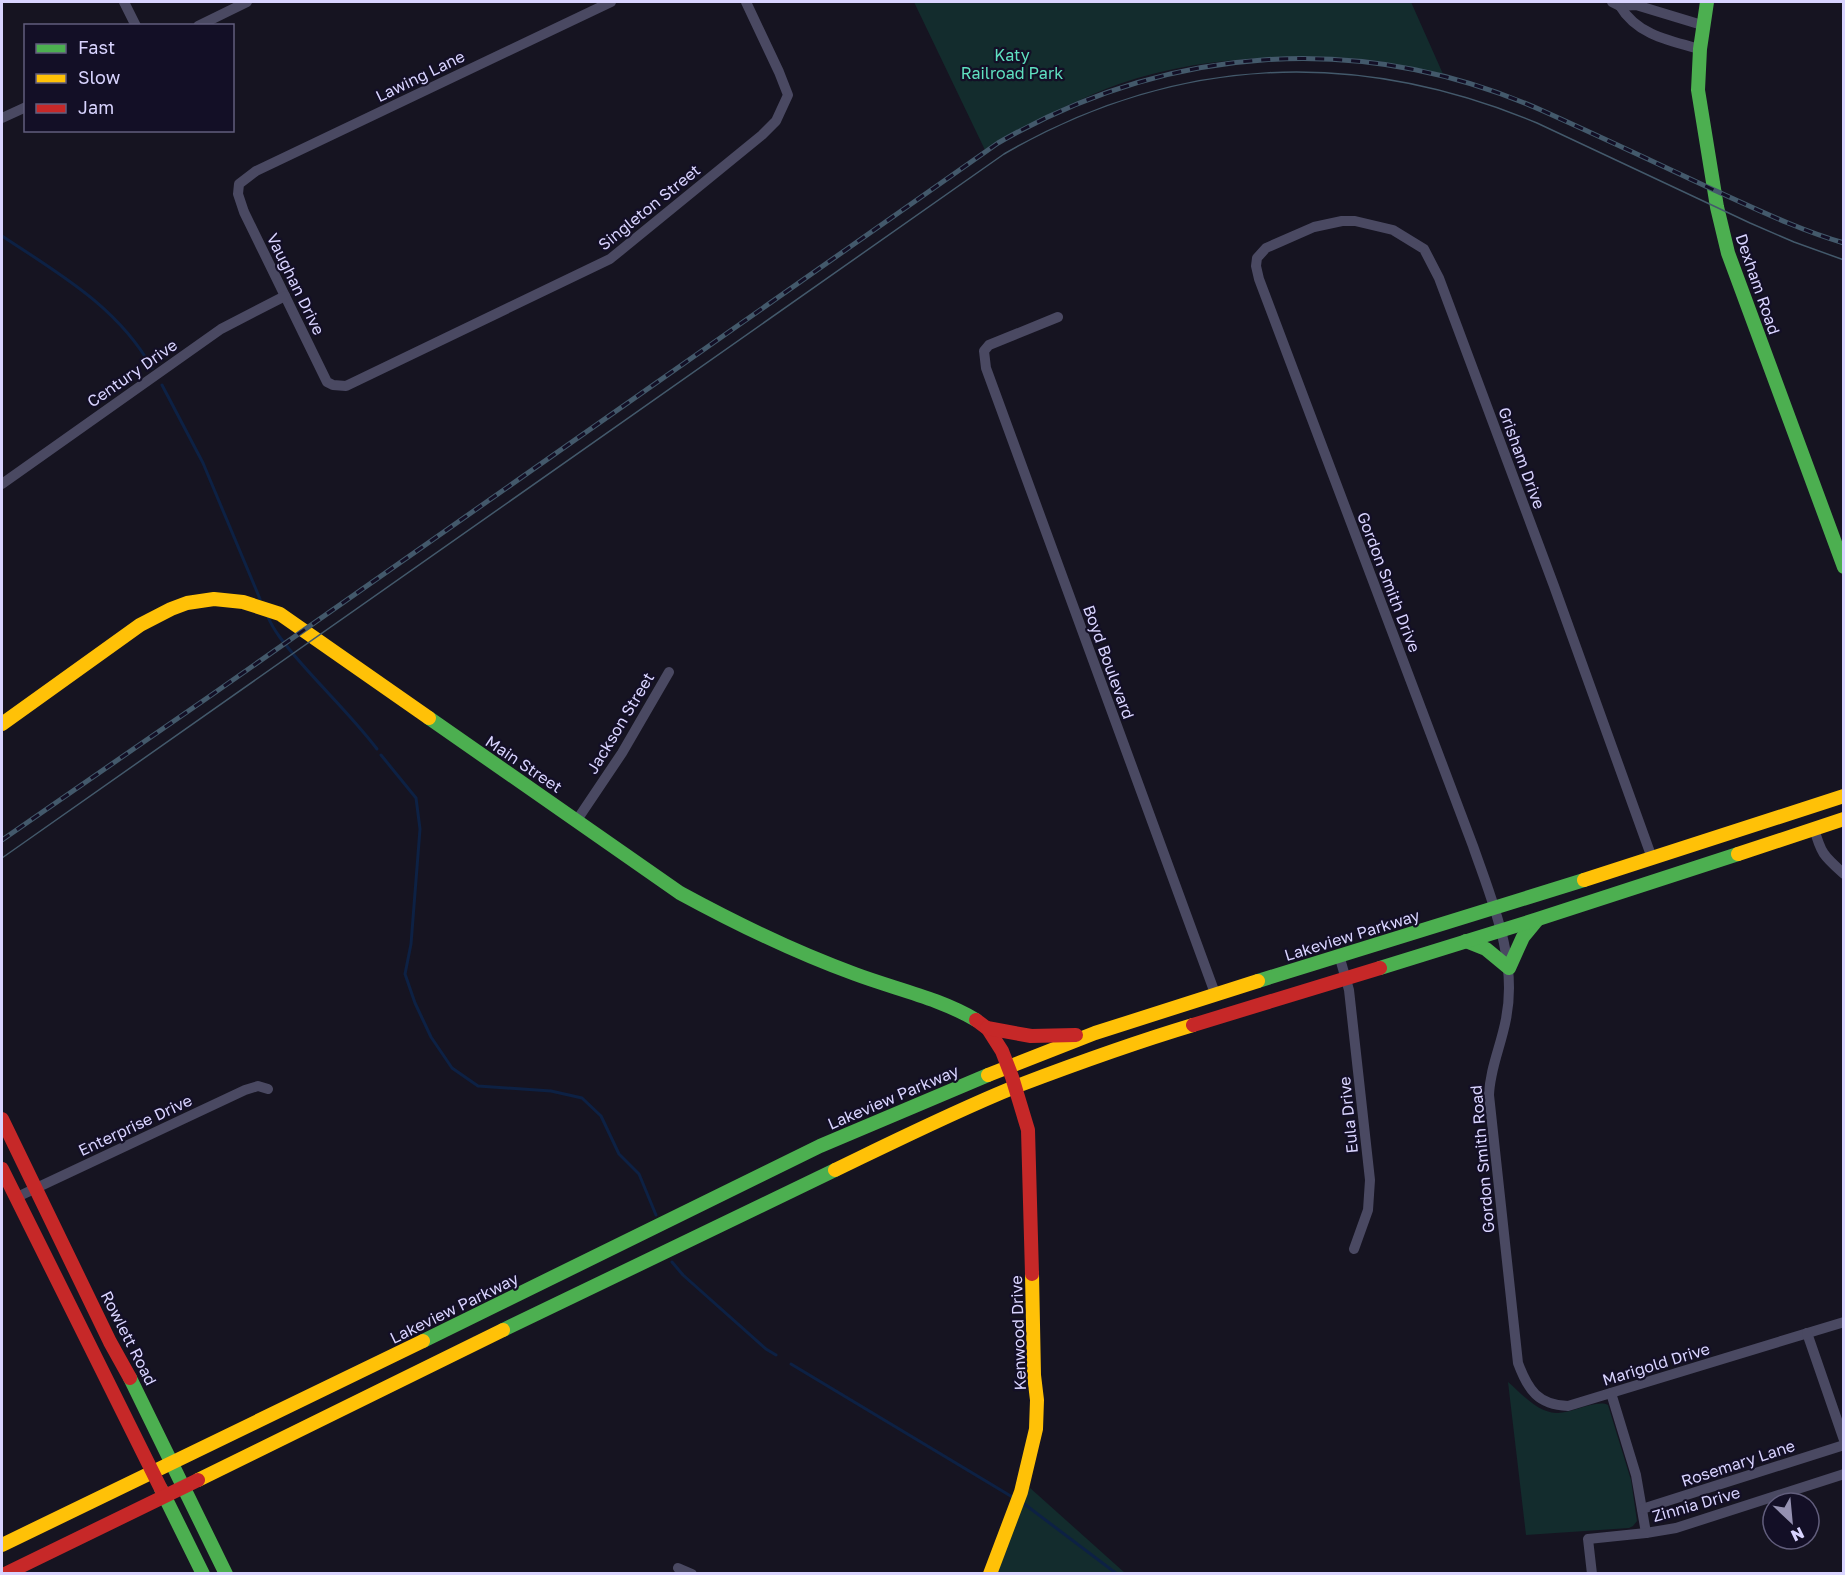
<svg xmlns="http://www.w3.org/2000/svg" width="1845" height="1575" font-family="'Golos Text',sans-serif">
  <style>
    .green { fill: #132c2d }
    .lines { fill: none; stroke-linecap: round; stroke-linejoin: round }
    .stream { stroke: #0d2144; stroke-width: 3 }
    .street { stroke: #4a4962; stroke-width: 10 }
    .fast { stroke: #4caf50; stroke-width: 14 }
    .slow { stroke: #ffc107; stroke-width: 14 }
    .jam { stroke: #c62828; stroke-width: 14 }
    .tram { stroke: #43596b; stroke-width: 1.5 }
    .rail-casing { stroke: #43596b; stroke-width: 5 }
    .rail { stroke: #130f26; stroke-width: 3; stroke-dasharray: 9; stroke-linecap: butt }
    .labels { text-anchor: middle; stroke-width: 4.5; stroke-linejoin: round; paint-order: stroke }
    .park-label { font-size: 16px; fill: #5fe0c0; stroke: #130f26 }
    .street-label { font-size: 16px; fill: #d9d4ff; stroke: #130f26 }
  </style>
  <rect width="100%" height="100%" fill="#161421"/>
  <g class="green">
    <path d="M914,2H1411L1443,74C1412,67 1380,60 1348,58C1275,54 1189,59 1119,84C1072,101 1028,125 985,150Z"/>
    <path d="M1508,1382C1522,1394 1537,1412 1556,1413C1571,1414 1596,1399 1608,1405L1631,1480L1637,1521L1633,1526L1629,1528L1526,1535Z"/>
    <path d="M1029,1487L1125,1573L997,1574Z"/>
  </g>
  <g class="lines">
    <g class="stream">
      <path d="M2,236C58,273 118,307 152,368"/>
      <path d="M162,385L203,463L260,599"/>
      <path d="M268,617C274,631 284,643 294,655C321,687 352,716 377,749"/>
      <path d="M381,755L416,798L420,829L411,944L405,974L415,1003L431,1037L452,1068L478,1086L551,1091L582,1098L601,1116L619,1154L639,1174L656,1215"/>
      <path d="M672,1262L683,1275L766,1349L776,1355"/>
      <path d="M791,1364L1014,1498"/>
      <path d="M1023,1503L1117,1574"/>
    </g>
    <g class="street">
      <path d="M124,2L136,26"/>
      <path d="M611,2L256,171L239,184L238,194L244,212L327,382L333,385L346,386L610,259L762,135L776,121L788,95L779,72L746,2"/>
      <path d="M1612,2L1620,6L1636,5L1702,25"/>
      <path d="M1620,6C1637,35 1670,41 1700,49"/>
      <path d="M198,26L247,2"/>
      <path d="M2,118L26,107"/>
      <path d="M1058,317L989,345L984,351L986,368L1216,996"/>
      <path d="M2,484L221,329L285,296"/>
      <path d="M577,820L622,753L669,672"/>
      <path d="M1814,828C1821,854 1824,856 1844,874"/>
      <path d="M1652,858L1554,586L1439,278L1424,249L1393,230L1355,221H1342L1314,227L1266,248L1257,258L1256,266L1259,279L1473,846C1492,901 1518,960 1506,1019C1501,1046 1490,1068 1489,1095L1518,1363C1528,1390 1538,1405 1568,1406L1844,1322"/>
      <path d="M1339,955L1349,990L1370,1180L1368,1210L1354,1249"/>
      <path d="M15,1198L245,1090L258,1086L268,1089"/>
      <path d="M1807,1333L1844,1440"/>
      <path d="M1611,1393L1636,1475L1646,1533"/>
      <path d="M1642,1509L1844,1445"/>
      <path d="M678,1568L692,1574"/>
      <path d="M1592,1574L1588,1539L1646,1533L1676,1528L1844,1474"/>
    </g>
    <g class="fast">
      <path d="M1707,2L1700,49L1698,90L1717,207L1728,253L1844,567"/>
      <path d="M429,718L680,893C737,924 794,952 855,974C895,989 939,998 976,1020"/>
      <path d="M1466,941L1486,949L1509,968L1523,937L1537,920"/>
      <path d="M1380,968L1538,919L1738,854"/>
      <path d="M1258,981L1584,880"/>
      <path d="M503,1330L835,1170"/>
      <path d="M423,1341L820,1146L988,1075"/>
      <path d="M130,1378L226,1574"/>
      <path d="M161,1489L203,1574"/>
    </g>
    <g class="slow">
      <path d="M2,724L140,625L171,609L187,603L214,599L243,602L280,614L429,718"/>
      <path d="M1738,854L1844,819"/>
      <path d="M1584,880L1844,796"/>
      <path d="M988,1075L1095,1033L1258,981"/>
      <path d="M835,1170C895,1141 955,1111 1017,1086C1075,1064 1133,1043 1193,1025"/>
      <path d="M198,1480L503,1330"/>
      <path d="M2,1545L423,1341"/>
      <path d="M990,1574L1021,1492L1036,1429L1037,1400L1034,1375L1032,1274"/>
    </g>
    <g class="jam">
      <path d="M976,1020L988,1029L1002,1051L1012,1077L1028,1130L1032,1274"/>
      <path d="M1193,1025L1380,968"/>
      <path d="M987,1028L1031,1036L1076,1035"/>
      <path d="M2,1119L110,1342L130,1378"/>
      <path d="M2,1169L161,1489"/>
      <path d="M5,1574L198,1480"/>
    </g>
    <path class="tram" d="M2,858L1004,154C1175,55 1355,47 1537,123L1750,223L1794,242L1844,260"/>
    <defs>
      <path id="rail" d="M2,840L210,696L998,143C1168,45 1360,30 1541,110C1599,136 1656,163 1714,190C1756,209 1799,230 1844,243"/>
    </defs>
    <use href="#rail" class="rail-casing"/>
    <use href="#rail" class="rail"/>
  </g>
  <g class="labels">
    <g class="park-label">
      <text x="1012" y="61">Katy<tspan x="1012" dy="18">Railroad Park</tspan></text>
    </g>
    <g class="street-label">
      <text transform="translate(420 76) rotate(-26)" y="6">Lawing Lane</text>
      <text transform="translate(649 207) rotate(-39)" y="6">Singleton Street</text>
      <text transform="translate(296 284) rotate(64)" y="6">Vaughan Drive</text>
      <text transform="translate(1758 284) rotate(71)" y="6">Dexham Road</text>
      <text transform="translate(132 373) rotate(-35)" y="6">Century Drive</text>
      <text transform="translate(1522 458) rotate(70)" y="6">Grisham Drive</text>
      <text transform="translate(1389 582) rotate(69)" y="6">Gordon Smith Drive</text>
      <text transform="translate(1109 662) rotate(70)" y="6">Boyd Boulevard</text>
      <text transform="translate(620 723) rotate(-59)" y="6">Jackson Street</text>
      <text transform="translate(524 764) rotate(34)" y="6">Main Street</text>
      <text transform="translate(1352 935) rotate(-17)" y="6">Lakeview Parkway</text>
      <text transform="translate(893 1097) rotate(-23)" y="6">Lakeview Parkway</text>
      <text transform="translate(1348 1115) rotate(-96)" y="6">Eula Drive</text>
      <text transform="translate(135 1125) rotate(-25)" y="6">Enterprise Drive</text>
      <text transform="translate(1482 1159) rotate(-95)" y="6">Gordon Smith Road</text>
      <text transform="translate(454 1308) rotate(-26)" y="6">Lakeview Parkway</text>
      <text transform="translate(1018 1333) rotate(-92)" y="6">Kenwood Drive</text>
      <text transform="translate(129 1338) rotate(63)" y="6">Rowlett Road</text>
      <text transform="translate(1656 1364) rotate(-17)" y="6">Marigold Drive</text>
      <text transform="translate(1738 1463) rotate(-18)" y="6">Rosemary Lane</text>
      <text transform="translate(1696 1504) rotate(-16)" y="6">Zinnia Drive</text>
    </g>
  </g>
  <rect width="1845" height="1575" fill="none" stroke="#d9d4ff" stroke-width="6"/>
  <rect x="24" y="24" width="210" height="108" fill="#130f26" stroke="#625e7d" stroke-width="1.5"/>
  <rect x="36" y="44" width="30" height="9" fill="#4caf50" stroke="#625e7d" stroke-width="1.5"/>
  <text x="78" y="54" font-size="18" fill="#d9d4ff">Fast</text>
  <rect x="36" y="74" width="30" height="9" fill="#ffc107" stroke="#625e7d" stroke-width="1.5"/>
  <text x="78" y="84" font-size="18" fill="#d9d4ff">Slow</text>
  <rect x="36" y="104" width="30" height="9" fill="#c62828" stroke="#625e7d" stroke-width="1.5"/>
  <text x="78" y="114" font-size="18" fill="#d9d4ff">Jam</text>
  <g transform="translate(1791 1521) rotate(154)"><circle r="28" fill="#130f26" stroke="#625e7d" stroke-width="1.5"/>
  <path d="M0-4.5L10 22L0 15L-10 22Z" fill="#9591b1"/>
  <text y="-9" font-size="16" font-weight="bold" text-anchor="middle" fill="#d9d4ff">N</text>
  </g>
</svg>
